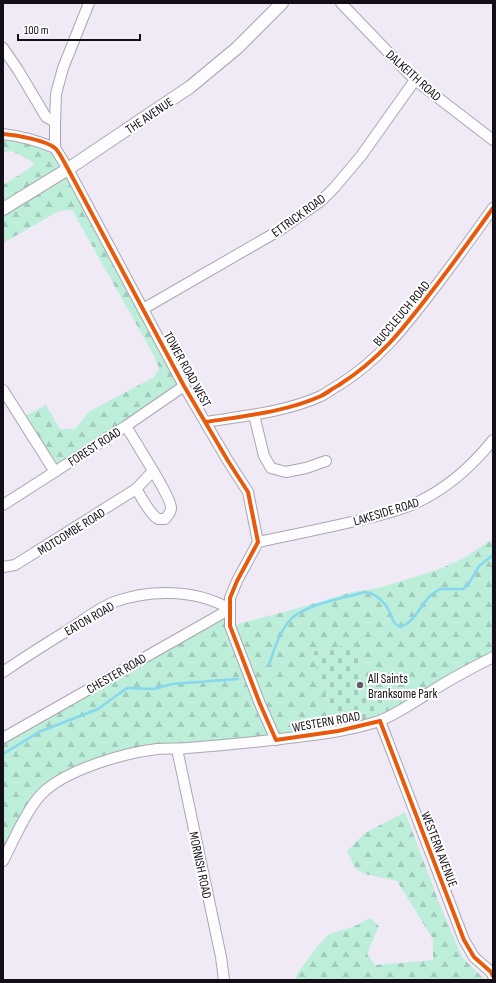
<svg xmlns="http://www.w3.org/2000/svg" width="496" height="983" font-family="'Sofia Sans Condensed',sans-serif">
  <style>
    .forest { fill: url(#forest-firs) }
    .cemetery { fill: url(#cemetery-stones) }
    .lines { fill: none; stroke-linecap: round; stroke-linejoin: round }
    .stream { stroke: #86d8ef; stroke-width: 2.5 }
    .minor-casing { stroke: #aca6b1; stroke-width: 12 }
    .major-casing { stroke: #aca6b1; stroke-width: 14 }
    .minor { stroke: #fdfcfe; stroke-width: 10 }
    .major { stroke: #fdfcfe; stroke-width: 12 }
    .cycleway-casing { stroke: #fff; stroke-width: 6 }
    .cycleway { stroke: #e8590c; stroke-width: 4 }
    .poi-dot { fill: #605b66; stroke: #fff; stroke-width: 1.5 }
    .labels { text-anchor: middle; stroke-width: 4; stroke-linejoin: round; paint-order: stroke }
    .street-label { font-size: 13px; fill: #130e18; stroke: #fff }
    .poi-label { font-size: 13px; fill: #130e18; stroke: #fff; text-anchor: start }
  </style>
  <defs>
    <pattern id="forest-firs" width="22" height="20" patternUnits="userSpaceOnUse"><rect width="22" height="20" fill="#bceeda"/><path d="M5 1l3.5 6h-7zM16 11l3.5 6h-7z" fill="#a1cbba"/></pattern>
    <pattern id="cemetery-stones" width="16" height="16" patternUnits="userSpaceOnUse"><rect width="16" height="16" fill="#bceeda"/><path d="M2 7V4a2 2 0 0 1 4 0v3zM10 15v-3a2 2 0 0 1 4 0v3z" fill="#a1cbba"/></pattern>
  </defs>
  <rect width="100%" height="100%" fill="#f0eaf6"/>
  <g class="forest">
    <path d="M3,134L55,148L184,386L55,472L21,418L46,405L60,429H75L90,411L154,377L159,368L153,354L72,210L59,211L3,243V185L27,170L35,163L12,151L3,152Z"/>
    <path d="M493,539V657L393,715L360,669L355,643L312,652L338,731L133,753L46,790L3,861V738L230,609V626L302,607L352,592L379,588L440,569L464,558Z"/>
    <path d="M405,812L440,905L462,957L485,980H295L297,974L316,948L329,934L353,927L370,918L379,926L367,954L375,965L433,960V939L397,881L365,874L355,868L347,851L365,833Z"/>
  </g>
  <path class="cemetery" d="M355,643L360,669L393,715L338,731L312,652Z"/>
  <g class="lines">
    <g class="stream">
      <path d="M269,665C274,650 279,633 290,620C303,605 345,598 365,592C375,593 385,602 389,611C393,619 392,623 400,627C415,622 420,606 430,596C433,593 437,591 440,589H463L468,585L479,566L493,555"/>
      <path d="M3,754L39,732L98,709L127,688L154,689L172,684L238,679"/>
    </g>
    <defs>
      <g id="minor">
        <path d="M89,3L63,68L56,94L55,122V148L68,169L184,386L228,461L248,492L258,542L237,581L230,598V626L260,704L276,740"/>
        <path d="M341,3L415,80L493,140"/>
        <path d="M3,48L18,70L46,117L55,122"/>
        <path d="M3,134C22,136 38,141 55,148"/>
        <path d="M143,309L280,230L322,200L334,188L361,156L415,80"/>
        <path d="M3,390L55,472"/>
        <path d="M254,415L264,456L271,468L286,472L306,468L326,461"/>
        <path d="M206,422C243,416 286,412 321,396C327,393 333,388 339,385C380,359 403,329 432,291C453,264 473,236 493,208"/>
        <path d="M136,489L153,471"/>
        <path d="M3,505L126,426L184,386"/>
        <path d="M258,542C292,535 326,528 360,520C379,515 400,511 418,502C447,488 473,465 493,440"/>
        <path d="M3,567L15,565L136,489C143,499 148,512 158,519H165C168,515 171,513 171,508C172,498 133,439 126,426"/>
        <path d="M3,672C25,657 47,643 70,629C84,620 98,608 114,602C150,589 196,589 230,609"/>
        <path d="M380,721L464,940L474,957L491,972L493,976"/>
        <path d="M3,738L230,609"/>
        <path d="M177,749L221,957L224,980"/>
        <path d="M3,861C14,840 29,803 47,789C73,768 124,753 157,749C167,748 178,749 188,748C227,745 266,741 305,736C330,733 356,729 379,721C398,714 415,701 432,691C452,678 472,668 493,657"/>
      </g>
      <path id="major" d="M3,209L68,169L190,87L237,48L282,3"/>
    </defs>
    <use href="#minor" class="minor-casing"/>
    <use href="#major" class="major-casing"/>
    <use href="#minor" class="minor"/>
    <use href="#major" class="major"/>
    <defs>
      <g id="cycleway">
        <path d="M3,134C16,135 45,140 55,148C59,151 65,164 68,169L184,386L228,461L248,492L258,542L237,581L230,598V626L260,704L276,740L338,731L380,721L464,940L474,957L491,972L493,976"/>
        <path d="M206,422C243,416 286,412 321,396C327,393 333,388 339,385C380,359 403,329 432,291C453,264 473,236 493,208"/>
      </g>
    </defs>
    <use href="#cycleway" class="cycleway-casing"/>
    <use href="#cycleway" class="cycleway"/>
  </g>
  <circle class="poi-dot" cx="360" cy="685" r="4"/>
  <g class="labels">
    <g class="street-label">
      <text transform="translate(414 75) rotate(42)" y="5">DALKEITH ROAD</text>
      <text transform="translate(149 115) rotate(-34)" y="5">THE AVENUE</text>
      <text transform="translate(298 215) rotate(-36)" y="5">ETTRICK ROAD</text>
      <text transform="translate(401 313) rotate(-50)" y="5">BUCCLEUCH ROAD</text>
      <text transform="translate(188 369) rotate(61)" y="5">TOWER ROAD WEST</text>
      <text transform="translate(94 446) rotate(-33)" y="5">FOREST ROAD</text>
      <text transform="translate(386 511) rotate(-17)" y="5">LAKESIDE ROAD</text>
      <text transform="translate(71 531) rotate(-32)" y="5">MOTCOMBE ROAD</text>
      <text transform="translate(89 618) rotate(-30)" y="5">EATON ROAD</text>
      <text transform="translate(116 673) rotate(-30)" y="5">CHESTER ROAD</text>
      <text transform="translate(326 721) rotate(-10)" y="5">WESTERN ROAD</text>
      <text transform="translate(440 849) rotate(69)" y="5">WESTERN AVENUE</text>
      <text transform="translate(201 865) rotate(78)" y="5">MORNISH ROAD</text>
    </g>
    <g class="poi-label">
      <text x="368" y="683">All Saints<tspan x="368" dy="15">Branksome Park</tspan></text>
    </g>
  </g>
  <rect width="496" height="983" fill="none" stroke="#130e18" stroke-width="8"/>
  <path d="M18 34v6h122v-6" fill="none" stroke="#130e18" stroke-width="2"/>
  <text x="24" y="34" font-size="12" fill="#130e18" stroke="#ffffff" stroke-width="3" paint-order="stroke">100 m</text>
</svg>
